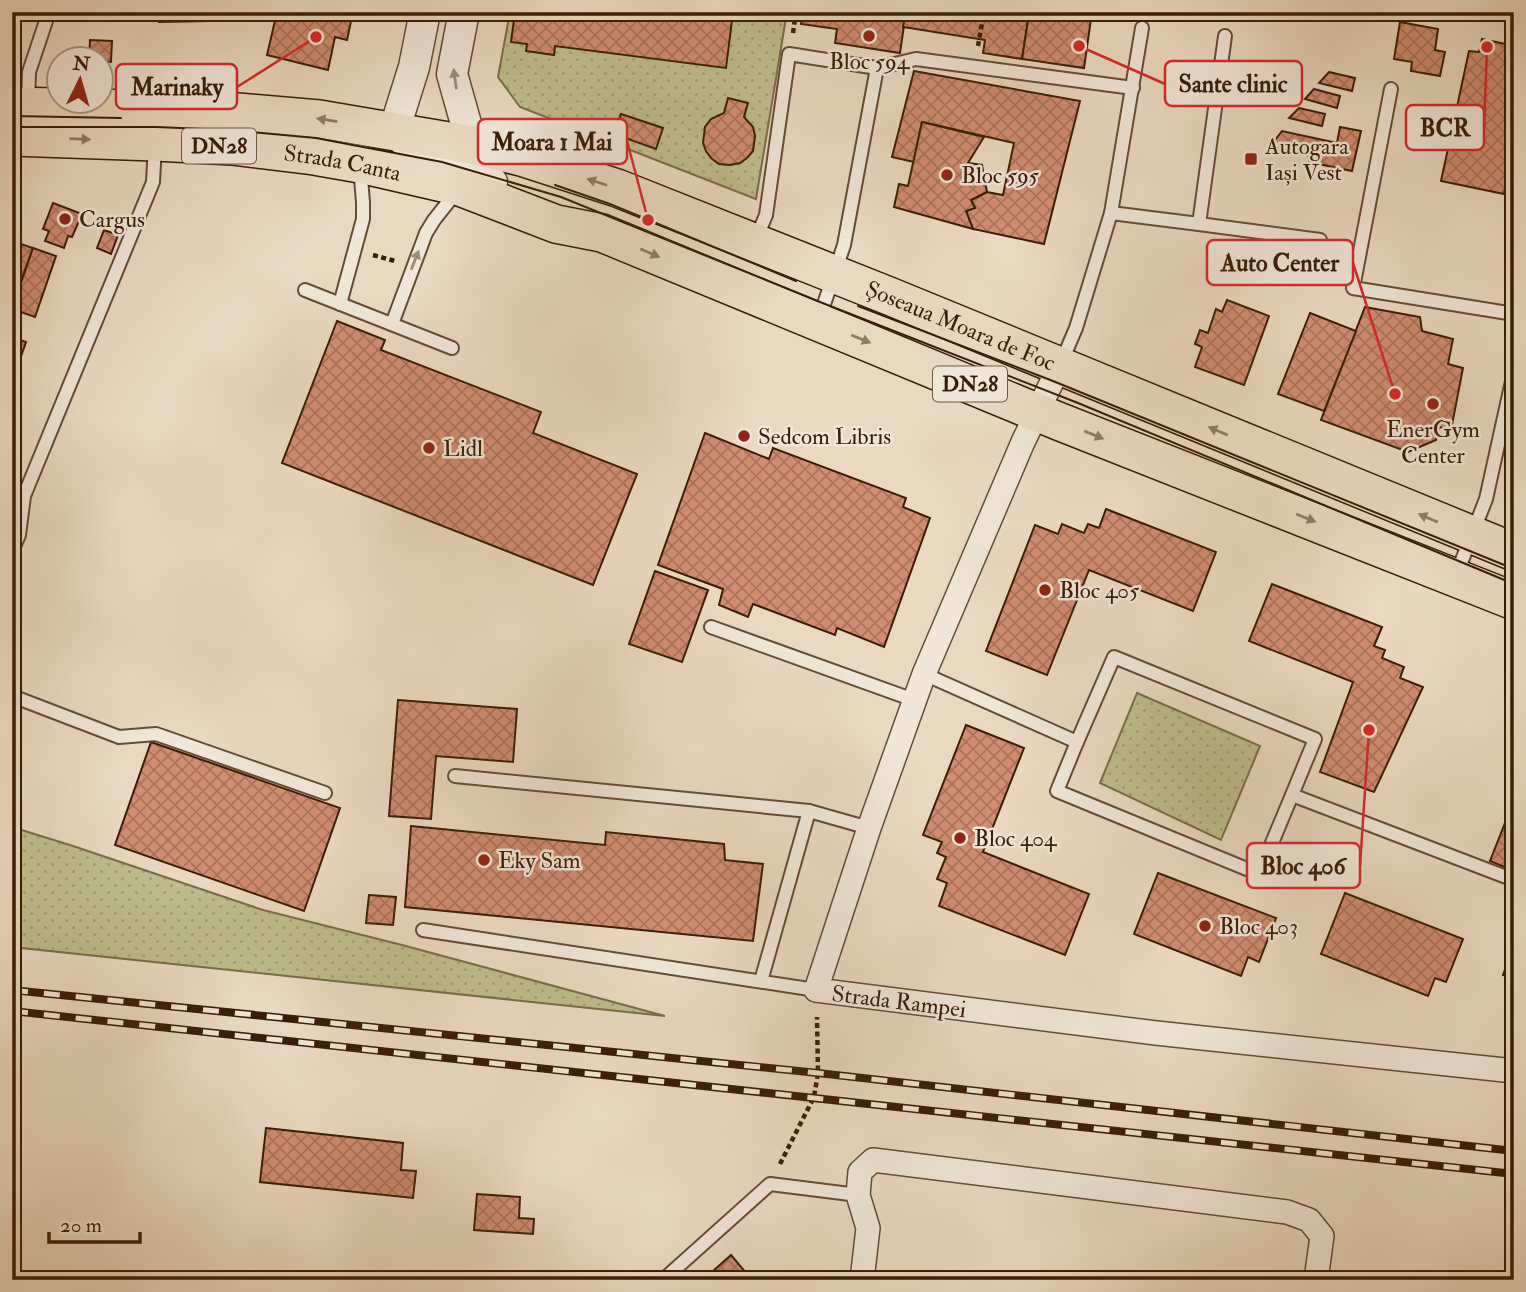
<svg xmlns="http://www.w3.org/2000/svg" width="1526" height="1292" font-family="'IM FELL Double Pica',serif">
  <style>
    .grass { fill: url(#grass-dots); stroke: #7c6c4a; stroke-width: 2 }
    .building { fill: url(#building-cross-hatch); stroke: #391d06; stroke-width: 2 }
    .lines { fill: none; stroke-linecap: round; stroke-linejoin: round }
    .service-casing { stroke: #654c35; stroke-width: 16 }
    .minor-casing { stroke: #654c35; stroke-width: 26 }
    .tertiary-casing { stroke: #654c35; stroke-width: 33 }
    .primary-casing { stroke: #391d06; stroke-width: 40 }
    .path { stroke: #391d06; stroke-width: 4.5; stroke-dasharray: 5 3.5; stroke-linecap: butt }
    .service { stroke: #f1e6d7; stroke-width: 12 }
    .minor { stroke: #f1e6d7; stroke-width: 23 }
    .tertiary { stroke: #f1e6d7; stroke-width: 30 }
    .primary { stroke: #ead9c1; stroke-width: 37 }
    .tram { stroke: #391d06; stroke-width: 2 }
    .rail-casing { stroke: #391d06; stroke-width: 8 }
    .rail { stroke: #f1e6d7; stroke-width: 5; stroke-dasharray: 16; stroke-linecap: butt }
    .oneway { fill: #9e8c79 }
    .oneway2 { fill: #927b64 }
    .poi-dot { fill: #8f2418; stroke: #f1e6d7; stroke-width: 2.5 }
    .labels { text-anchor: middle; stroke-width: 5; stroke-linejoin: round; paint-order: stroke }
    .shield { fill: #f1e6d7; stroke: #705945; stroke-width: 2 }
    .shield-label { font-size: 21px; font-weight: bold; fill: #391d06 }
    .poi-label { font-size: 23px; fill: #391d06; stroke: #f1e6d7; text-anchor: start }
    .street-label { font-size: 23px; fill: #391d06; stroke: #f1e6d7 }
    .leader { fill: none; stroke: #d62828; stroke-width: 2.5 }
    .callout-dot { fill: #d62828; stroke: #f1e6d7; stroke-width: 2.5 }
    .callout { fill: #f1e6d7; stroke: #d62828; stroke-width: 2.5 }
    .callout-label { font-size: 24px; text-anchor: middle; font-weight: bold; fill: #391d06 }
  </style>
  <defs>
    <pattern id="grass-dots" width="8" height="8" patternUnits="userSpaceOnUse" patternTransform="scale(1.75)"><rect width="8" height="8" fill="#bfbc8d"/><path d="M2 2h.1M6 6h.1" fill="none" stroke="#a5a178" stroke-width="1.8" stroke-linecap="round"/></pattern>
    <pattern id="building-cross-hatch" width="8" height="8" patternUnits="userSpaceOnUse" patternTransform="scale(1.75)"><rect width="8" height="8" fill="#d18c72"/><path d="M0 0l8 8M0 8l8-8" fill="none" stroke="#ab725c"/></pattern>
  </defs>
  <rect width="100%" height="100%" fill="#ead9c1"/>
  <filter id="stains"><feTurbulence type="fractalNoise" baseFrequency=".00286" numOctaves="4"/><feColorMatrix values="0 0 0 0 .2 0 0 0 0 .09 0 0 0 0 .02 0 0 0 .5 -.17"/></filter>
  <radialGradient id="worn" r=".72"><stop offset=".6" stop-color="#630" stop-opacity="0"/><stop offset="1" stop-color="#630" stop-opacity=".3"/></radialGradient>
  <g class="grass">
    <path d="M510,12H787L756,199L520,107L498,77Z"/>
    <path d="M1137,693L1260,746L1221,840L1100,783Z"/>
    <path d="M12,827L73,846L263,910L402,945L665,1016L12,947Z"/>
  </g>
  <g class="building">
    <path d="M140,12H225L211,21L159,22V12L140,14Z"/>
    <path d="M277,12H353L347,40L335,37L328,70L267,55Z"/>
    <path d="M515,12H733L726,68L555,46L554,55L526,51L527,44L511,42Z"/>
    <path d="M803,12H906L900,53L835,43L837,29L801,24Z"/>
    <path d="M906,12H1021L1029,14L1022,59L983,53L985,40L903,27Z"/>
    <path d="M1021,12H1092L1084,68L1022,59L1029,14Z"/>
    <path d="M1400,22L1438,29L1435,50L1445,52L1440,76L1411,71L1412,62L1394,59Z"/>
    <path d="M1511,36L1514,37V146L1504,194L1441,181L1469,51L1479,52L1482,39L1510,45Z"/>
    <path d="M90,40L112,41L111,62L102,61V60H89Z"/>
    <path d="M914,71L1080,101L1044,244L973,229L966,211L975,208L971,200L987,192L1003,195L1014,143L922,122L914,162L892,157Z"/>
    <path d="M1329,72L1355,78L1352,91L1319,83Z"/>
    <path d="M1314,89L1340,96L1337,108L1305,99Z"/>
    <path d="M728,98L748,103L744,117L753,127L755,136L753,151L747,158L740,163L730,165L719,164L711,158L706,151L703,143L705,127L711,119L724,113Z"/>
    <path d="M1299,108L1325,114L1322,126L1289,118Z"/>
    <path d="M621,114L663,128L656,149L614,134Z"/>
    <path d="M922,122L984,137L968,163L982,165L987,192L971,200L975,208L966,211L973,229L894,207L899,184L908,186Z"/>
    <path d="M1340,127L1361,131L1352,171L1309,162L1311,156L1269,148L1282,131L1337,143Z"/>
    <path d="M53,203L82,214L72,237L68,236L64,248L45,241L49,231L43,229Z"/>
    <path d="M104,230L118,235L111,254L97,248Z"/>
    <path d="M12,241L33,248L12,306Z"/>
    <path d="M33,248L56,256L35,317L12,309Z"/>
    <path d="M1227,300L1269,316L1244,385L1195,367L1202,347L1195,344L1200,330L1208,333L1216,309L1222,312Z"/>
    <path d="M1365,307L1420,317L1422,331L1453,339L1448,364L1463,368L1451,430L1439,427L1436,440L1408,452L1321,420Z"/>
    <path d="M1310,313L1356,331L1324,411L1278,394Z"/>
    <path d="M337,321L385,340L381,350L541,412L533,433L637,474L593,585L282,463Z"/>
    <path d="M12,337L26,342L12,382Z"/>
    <path d="M705,433L769,459L773,448L906,498L903,507L930,518L884,647L837,628L835,635L753,604L748,617L719,605L723,589L658,565Z"/>
    <path d="M1106,509L1216,552L1193,611L1089,570L1047,675L986,651L1035,525L1058,534L1062,524L1084,533L1088,524L1099,528Z"/>
    <path d="M655,571L708,590L682,662L629,644Z"/>
    <path d="M1272,584L1382,627L1374,646L1385,650L1382,658L1404,667L1400,678L1423,687L1374,792L1320,772L1353,682L1249,641Z"/>
    <path d="M398,700L517,709L513,762L436,756L431,819L389,816Z"/>
    <path d="M966,725L1024,748L983,852L1089,894L1065,955L939,906L947,883L937,879L946,857L937,853L942,842L923,835Z"/>
    <path d="M151,742L340,808L304,911L115,845Z"/>
    <path d="M1514,800V871L1490,861Z"/>
    <path d="M411,826L605,845L606,832L724,844L725,860L763,864L753,941L405,907Z"/>
    <path d="M1158,873L1276,918L1259,962L1248,957L1241,976L1134,934Z"/>
    <path d="M1345,893L1463,939L1446,982L1435,978L1428,996L1321,954Z"/>
    <path d="M369,895L396,897L393,925L366,923Z"/>
    <path d="M1514,947V979L1503,975Z"/>
    <path d="M266,1128L403,1143L401,1170L416,1171L413,1198L260,1182Z"/>
    <path d="M477,1194L520,1197L519,1218L534,1219L533,1234L474,1230Z"/>
    <path d="M731,1255L752,1280H703Z"/>
  </g>
  <g class="lines">
    <defs>
      <g id="service">
        <path d="M1391,89L1353,288L1514,314"/>
        <path d="M28,102L29,72L49,12"/>
        <path d="M1111,213L1199,224L1225,36"/>
        <path d="M1199,224L1320,240"/>
        <path d="M756,239L766,215L789,54L877,68"/>
        <path d="M305,290L452,348"/>
        <path d="M340,304L363,219V202L360,167"/>
        <path d="M819,319L844,245L877,68L916,59L1133,88"/>
        <path d="M392,324L426,233L434,220L457,191"/>
        <path d="M1061,363L1076,328L1111,213L1142,28"/>
        <path d="M12,551L19,535L24,496L153,182L155,144"/>
        <path d="M1457,573L1486,499L1514,372"/>
        <path d="M711,627L914,700"/>
        <path d="M924,674L1077,742L1057,791L1259,874L1292,795L1514,880"/>
        <path d="M12,696L119,737L156,734L325,793"/>
        <path d="M1077,742L1114,657L1315,739L1292,795"/>
        <path d="M455,776L809,811L869,828"/>
        <path d="M423,930L816,990"/>
        <path d="M761,981L809,811"/>
        <path d="M663,1280L770,1184L858,1195"/>
      </g>
      <g id="minor">
        <path d="M1060,365L1023,442L924,674L869,828L816,990L1156,1033L1514,1071"/>
        <path d="M862,1280L868,1228L858,1195L860,1172L873,1160L1287,1212L1309,1220L1322,1236L1316,1280"/>
      </g>
      <g id="tertiary">
        <path d="M425,12L414,67L394,131L412,148L492,182"/>
        <path d="M464,12L452,74L472,145"/>
      </g>
      <g id="primary">
        <path id="s1" d="M12,106L226,111L319,119L472,145L521,157L617,188L889,296L1514,552"/>
        <path id="s2" d="M12,137L155,142L232,146L314,156L360,164L460,187L556,224L602,233L1058,421L1514,601"/>
      </g>
    </defs>
    <use href="#service" class="service-casing"/>
    <use href="#minor" class="minor-casing"/>
    <use href="#tertiary" class="tertiary-casing"/>
    <use href="#primary" class="primary-casing"/>
    <g class="path">
      <path d="M1504,12L1514,14"/>
      <path d="M793,33L796,12"/>
      <path d="M978,46L984,12"/>
      <path d="M373,255L395,261"/>
      <path d="M780,1164L814,1097L818,1073L817,1017"/>
    </g>
    <use href="#service" class="service"/>
    <use href="#minor" class="minor"/>
    <use href="#tertiary" class="tertiary"/>
    <use href="#primary" class="primary"/>
    <g class="tram">
      <path d="M12,116L121,118"/>
      <path d="M12,127H156L228,130L316,138L442,162L561,197L825,304L1078,403L1514,584"/>
      <path d="M555,185L610,204L796,281"/>
      <path d="M858,306L1053,381L1514,569"/>
    </g>
    <defs>
      <g id="rail">
        <path d="M12,990L818,1073L1514,1151"/>
        <path d="M12,1011L1514,1174"/>
      </g>
    </defs>
    <use href="#rail" class="rail-casing"/>
    <use href="#rail" class="rail"/>
  </g>
  <defs><path id="oneway-solid" d="M-6-.8H1V-3.2L6.5 0L1 3.2V.8H-6Z" transform="scale(1.75)"/></defs>
  <g class="oneway">
    <use href="#oneway-solid" transform="translate(455 79) rotate(-98)"/>
    <use href="#oneway-solid" transform="translate(415 260) rotate(-69)"/>
  </g>
  <g class="oneway2">
    <use href="#oneway-solid" transform="translate(327 120) rotate(-171)"/>
    <use href="#oneway-solid" transform="translate(80 139) rotate(2)"/>
    <use href="#oneway-solid" transform="translate(597 182) rotate(-162)"/>
    <use href="#oneway-solid" transform="translate(650 253) rotate(23)"/>
    <use href="#oneway-solid" transform="translate(861 339) rotate(22)"/>
    <use href="#oneway-solid" transform="translate(1218 431) rotate(-157)"/>
    <use href="#oneway-solid" transform="translate(1094 435) rotate(22)"/>
    <use href="#oneway-solid" transform="translate(1306 518) rotate(22)"/>
    <use href="#oneway-solid" transform="translate(1428 518) rotate(-157)"/>
  </g>
  <g class="poi-dot">
    <circle cx="869" cy="36" r="7"/>
    <rect x="1244" y="152" width="14" height="14" rx="3.5"/>
    <circle cx="947" cy="175" r="7"/>
    <circle cx="65" cy="219" r="7"/>
    <circle cx="1433" cy="404" r="7"/>
    <circle cx="744" cy="436" r="7"/>
    <circle cx="429" cy="448" r="7"/>
    <circle cx="1045" cy="590" r="7"/>
    <circle cx="960" cy="838" r="7"/>
    <circle cx="484" cy="860" r="7"/>
    <circle cx="1205" cy="926" r="7"/>
  </g>
  <g class="labels">
    <g class="shield">
      <rect x="182" y="128.5" width="74" height="35" rx="5"/>
      <rect x="933" y="366.5" width="74" height="35" rx="5"/>
    </g>
    <g class="shield-label">
      <text x="219" y="153">DN28</text>
      <text x="970" y="391">DN28</text>
    </g>
    <g class="poi-label">
      <text x="869" y="69" text-anchor="middle">Bloc 594</text>
      <text x="1265" y="154">Autogara<tspan x="1265" dy="26">Iași Vest</tspan></text>
      <text x="961" y="183">Bloc 595</text>
      <text x="79" y="227">Cargus</text>
      <text x="1433" y="437" text-anchor="middle">EnerGym<tspan x="1433" dy="26">Center</tspan></text>
      <text x="758" y="444">Sedcom Libris</text>
      <text x="443" y="456">Lidl</text>
      <text x="1059" y="598">Bloc 405</text>
      <text x="974" y="846">Bloc 404</text>
      <text x="498" y="868">Eky Sam</text>
      <text x="1219" y="934">Bloc 403</text>
    </g>
    <g class="street-label">
      <text dy="8" stroke="none"><textPath href="#s2" startOffset="332">Strada Canta</textPath></text>
      <text dy="8" stroke="none"><textPath href="#s1" startOffset="984">Șoseaua Moara de Foc</textPath></text>
      <text transform="translate(899 1001) rotate(7)" y="8">Strada Rampei</text>
    </g>
  </g>
  <path class="leader" d="M1079 46L1165 84M316 37L237 87M1487 47L1484 128M648 220L627 141M1395 394L1353 263M1369 730L1360 866"/>
  <g class="callout-dot">
    <circle cx="1079" cy="46" r="7"/>
    <circle cx="316" cy="37" r="7"/>
    <circle cx="1487" cy="47" r="7"/>
    <circle cx="648" cy="220" r="7"/>
    <circle cx="1395" cy="394" r="7"/>
    <circle cx="1369" cy="730" r="7"/>
  </g>
  <g class="callout">
    <rect x="1165" y="61" width="137" height="45" rx="7"/>
    <rect x="116" y="64" width="121" height="45" rx="7"/>
    <rect x="1406" y="105" width="78" height="45" rx="7"/>
    <rect x="478" y="119" width="149" height="45" rx="7"/>
    <rect x="1207" y="240" width="146" height="45" rx="7"/>
    <rect x="1247" y="843" width="113" height="45" rx="7"/>
  </g>
  <g class="callout-label">
    <text x="1233" y="92">Sante clinic</text>
    <text x="177" y="95">Marinaky</text>
    <text x="1445" y="136">BCR</text>
    <text x="552" y="150">Moara 1 Mai</text>
    <text x="1280" y="271">Auto Center</text>
    <text x="1303" y="874">Bloc 406</text>
  </g>
  <rect width="1526" height="1292" fill="none" stroke="#ead9c1" stroke-width="42"/>
  <rect x="14" y="14" width="1498" height="1264" fill="none" stroke="#391d06" stroke-width="3.5"/>
  <rect x="21" y="21" width="1484" height="1250" fill="none" stroke="#391d06" stroke-width="2"/>
  <g transform="translate(80 80) rotate(5)"><circle r="33" fill="#f1e6d7" stroke="#a79683" stroke-width="2"/>
  <path d="M0-5L12 26L0 18L-12 26Z" fill="#8f2418"/>
  <text y="-10" font-size="19" font-weight="bold" text-anchor="middle" fill="#391d06">N</text>
  </g>
  <path d="M49 1232v10h91v-10" fill="none" stroke="#391d06" stroke-width="3.5"/>
  <text x="60" y="1232" font-size="21" fill="#391d06" stroke="#f1e6d7" stroke-width="5" paint-order="stroke">20 m</text>
  <rect width="100%" height="100%" filter="url(#stains)"/>
  <rect width="100%" height="100%" fill="url(#worn)"/>
</svg>
